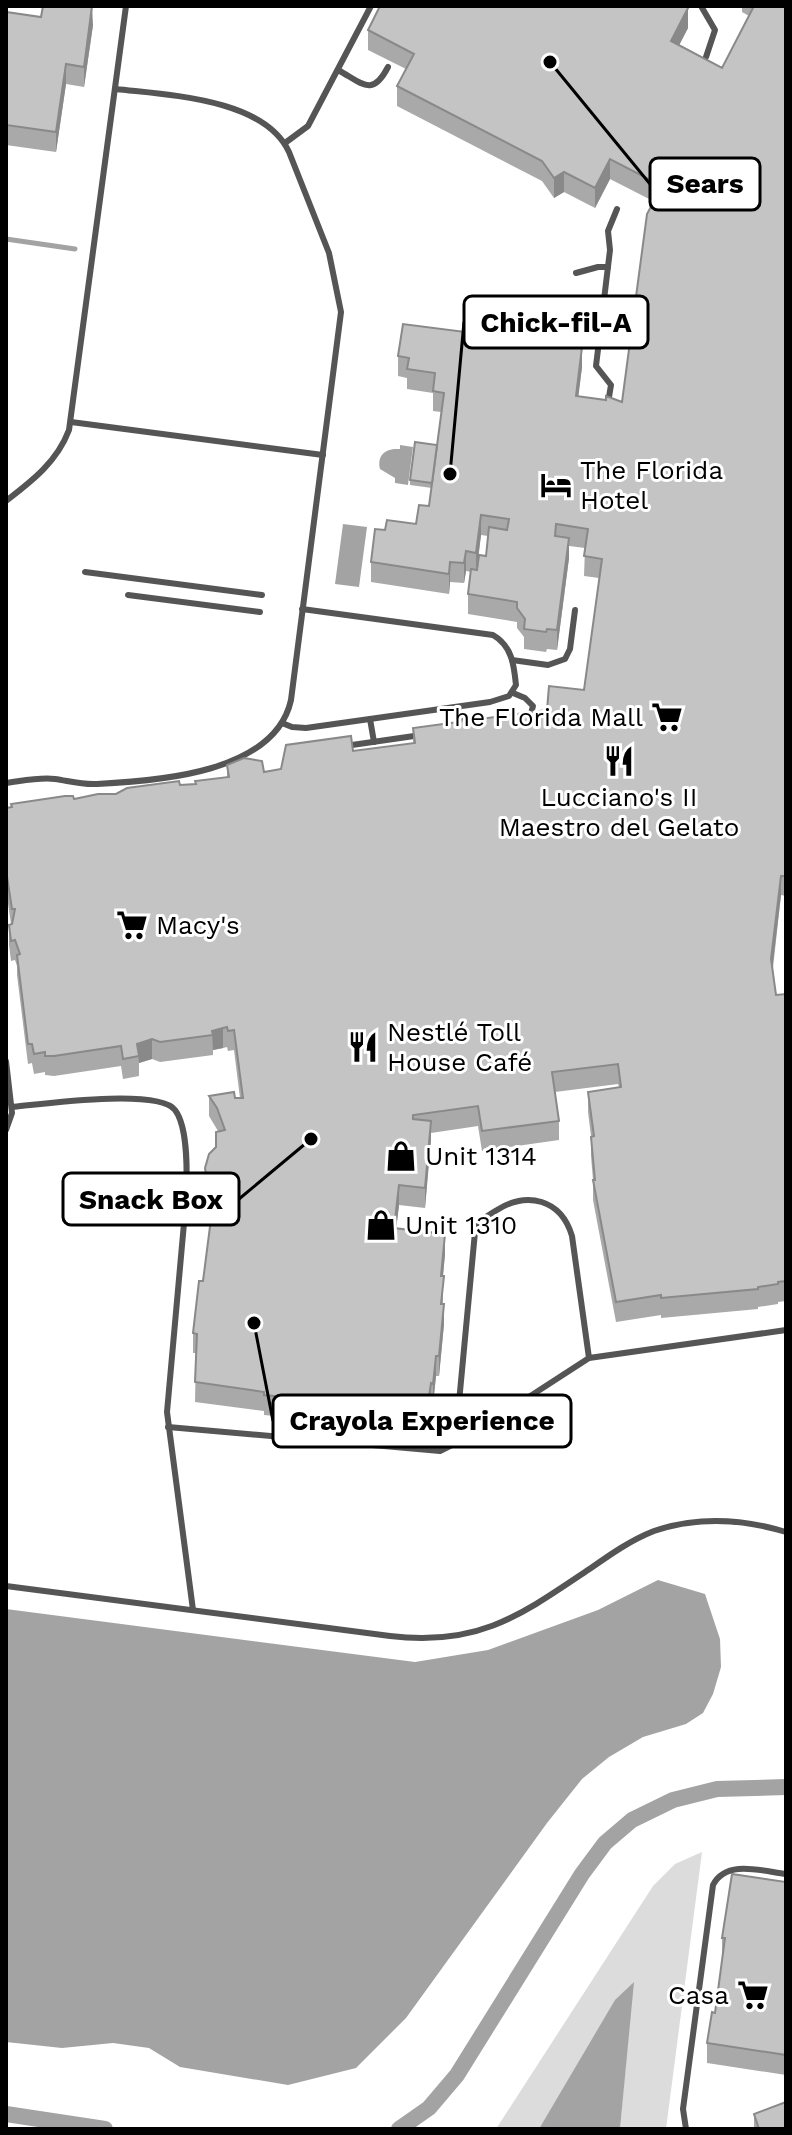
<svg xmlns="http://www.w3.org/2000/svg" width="792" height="2135" font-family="'Work Sans',sans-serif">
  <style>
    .green { fill: #dcdcdc }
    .water { fill: #a3a3a3 }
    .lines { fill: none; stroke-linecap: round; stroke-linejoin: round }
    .stream { stroke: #a3a3a3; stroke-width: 5 }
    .canal { stroke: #a3a3a3; stroke-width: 16 }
    .lane { stroke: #555; stroke-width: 6 }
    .wall { fill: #a9a9a9; fill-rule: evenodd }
    .shaded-wall { fill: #898989 }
    .building { fill: #c4c4c4; stroke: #898989; stroke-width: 2 }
    .labels { text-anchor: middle; stroke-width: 6; stroke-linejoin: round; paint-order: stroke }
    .poi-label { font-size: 26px; fill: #000; stroke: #fff; text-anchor: start }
    .leader { fill: none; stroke: #000; stroke-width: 3 }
    .callout-dot { fill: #000; stroke: #fff; stroke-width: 3 }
    .callout { fill: #fff; stroke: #000; stroke-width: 3 }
    .callout-label { font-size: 28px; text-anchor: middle; font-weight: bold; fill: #000 }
  </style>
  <rect width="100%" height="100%" fill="#fff"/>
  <path class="green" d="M702,1852L666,2129H620L633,1983L539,2129H496L653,1886L675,1864Z"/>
  <g class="water">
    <path d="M400,445L413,447L408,485L395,483V478L380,469C377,455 385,448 400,449Z"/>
    <path d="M343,524L367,527L359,587L335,584Z"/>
    <path d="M658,1580L705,1594L720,1639L721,1667L713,1694L703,1713L686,1724L643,1737L609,1757L582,1779L547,1823L406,2018L356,2068L288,2085L180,2067L149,2048L113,2043L62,2048L6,2042V1609L415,1662L488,1650L598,1610Z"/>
    <path d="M634,1982L620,2129H539L615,2000Z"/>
  </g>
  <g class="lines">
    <path class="stream" d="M6,239L75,249"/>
    <g class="canal">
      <path d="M6,2114L105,2129"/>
      <path d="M399,2129L429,2108L457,2075L582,1874L605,1843L632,1820L673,1800L717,1789L786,1787"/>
    </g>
    <g class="lane">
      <path d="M701,6L715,30L706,57"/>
      <path d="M338,70C362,83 372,98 388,67"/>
      <path d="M285,143L308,126L371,6"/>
      <path d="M576,273L598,267H608"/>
      <path d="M551,332L563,342L598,346"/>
      <path d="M609,397L611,385L596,366L610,250L608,231L617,209"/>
      <path d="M71,422L323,455"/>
      <path d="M6,501C32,481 57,462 69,430L126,6"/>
      <path d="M85,572L262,595"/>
      <path d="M128,595L260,612"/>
      <path d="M512,660L548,665L565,659L570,649L575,610"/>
      <path d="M513,693L525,698L533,706L530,717"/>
      <path d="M458,707L462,729"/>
      <path d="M370,719L374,742"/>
      <path d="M282,723L292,727L306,728L490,702L509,696L516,685C514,665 512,646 493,635L302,609"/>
      <path d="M345,746L421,735"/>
      <path d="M6,783C22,781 39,777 55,779C69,781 82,785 97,784C158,781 275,773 291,700L341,312L329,253L289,152C264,98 167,95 116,89"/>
      <path d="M6,1061L12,1113L6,1130"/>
      <path d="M12,1107C42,1104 158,1088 175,1110C189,1128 187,1178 186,1201L167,1412L193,1610"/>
      <path d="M168,1427L440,1451L464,1439L589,1358L786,1330"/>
      <path d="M455,1445L475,1232C479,1220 487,1216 497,1210C527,1191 561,1199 572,1236L589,1358"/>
      <path d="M6,1586L390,1636C479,1647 521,1615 591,1568C611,1554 631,1540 654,1531C698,1516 743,1519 786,1532"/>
      <path d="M686,2129L683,2109L713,1885C726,1859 762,1871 786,1874"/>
    </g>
  </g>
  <g class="wall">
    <path d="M742,6H786V896L781,895L773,968L776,995L786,994V1301L778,1302V1304L758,1307V1309L661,1318V1315L616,1322L593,1200V1180L591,1156V1136L588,1112V1092L619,1087L618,1084L555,1092L559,1121V1140L482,1151L478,1126L431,1133L425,1208L399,1205L396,1229L445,1254L443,1276V1304L444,1324L439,1376H436L433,1404L431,1403L428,1423L387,1420L386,1423L317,1417L316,1420L264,1415V1411L195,1402L196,1353H193V1333L203,1281L219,1206L208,1207L205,1187V1168L216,1147L218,1131L209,1116V1096L240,1098L234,1050L228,1051L227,1047L223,1048L213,1050V1055L160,1062L152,1059L139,1063V1076L123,1079L121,1066L54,1076L45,1075V1072L34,1074L32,1063L28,1064L17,975V966L15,960L11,961L9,945V925L11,924L6,890V808L196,784L227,777V765L264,772L281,769L353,751L413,743V728L547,710L584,690L599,578L584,576L585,548L569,546V558L557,650L547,649L546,652L524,649V637L517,628V622L468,614V594L471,572L466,571L464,583L450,582L449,594L371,582V562L385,530L416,524L429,506L432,488L410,485V480L437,445L441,412L433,411V393L407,389V378L398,376V356L582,367L578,396L622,402L653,201L610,179L595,208L564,192L554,198L542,181L397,106V86L406,69L368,50V30L688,28L679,45L722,68L749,16L742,12ZM481,535L488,536L486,556L477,570Z"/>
    <path d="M6,12L93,25L84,87L66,84L56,152L6,145Z"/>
    <path d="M786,1882V2075L707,2063V2043L715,2013L722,1958V1938Z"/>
    <path d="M754,2114L786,2129H754Z"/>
  </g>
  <g class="shaded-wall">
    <path d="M92,6L93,25L84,87V67Z"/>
    <path d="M688,8V28L671,61V41Z"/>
    <path d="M66,64V84L56,152V132Z"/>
    <path d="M610,159V179L595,208V188Z"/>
    <path d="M564,172V192L554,198V178Z"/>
    <path d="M582,347V367L576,416V396Z"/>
    <path d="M481,515V535L476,573V553Z"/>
    <path d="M569,538V558L557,650V630Z"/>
    <path d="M466,551V571L464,583V563Z"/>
    <path d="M450,562V582L449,594V574Z"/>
    <path d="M781,876V895L771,979V959Z"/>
    <path d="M223,1028V1048L213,1050L212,1031Z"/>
    <path d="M152,1039V1059L139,1063L137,1044Z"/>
    <path d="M431,1121V1141L425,1208V1188Z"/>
    <path d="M399,1185V1205L394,1248V1228Z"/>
    <path d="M445,1234V1254L441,1296V1276Z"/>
    <path d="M444,1304V1324L439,1376V1356Z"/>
    <path d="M436,1356V1376L433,1404V1384Z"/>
    <path d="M431,1383V1403L428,1423V1403Z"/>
  </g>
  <g class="building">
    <path d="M43,6H92L84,67L66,64L56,132L6,125V12L41,17Z"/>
    <path d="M380,6H685L688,8L671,41L722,68L754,6H786V876H781L771,959L776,995L786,994V1281L778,1282V1284L758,1287V1289L661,1298V1295L616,1302L593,1180H595L591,1137L594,1136L588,1092L621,1087L618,1064L552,1072L559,1121L482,1131L478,1106L413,1115V1119L431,1121L425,1188L399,1185L394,1228L445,1234L441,1276H444L441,1304H444L439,1356H436L433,1384L431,1383L428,1403L387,1400L386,1403L317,1397L316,1400L264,1395V1392L195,1382L197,1334L193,1333L199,1281H203L212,1211L218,1212L220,1186L208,1187L205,1168L209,1154L216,1147V1132L225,1130L217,1108L209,1096L234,1092L235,1098H243L234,1030L228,1031L227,1027L223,1028L212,1031L213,1035L160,1042L152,1039L137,1044L139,1056L123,1059L121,1046L54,1056H45V1052L34,1054L32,1044H28L17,955L20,954L15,940L11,941L9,925L12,924L15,909H12L6,870V808L12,807L11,804L65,796H73L74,799L98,794H116L127,788L179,781L180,785L196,784L195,781L229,777L227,765L244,758L262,761L264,772L281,769L286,745L351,736L353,751L415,743L413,728L547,710L549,686L584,690L602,559L584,556L588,529L556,524L555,536L569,538L557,630L547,629L546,632L524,629L525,619L517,608V602L468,594L471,569L477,570L479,555L486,556L489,527L507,530L509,519L481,515L476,553L466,551L464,563L450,562L449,574L371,562L375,529L385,530L387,520L416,524L419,505L429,506L444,393L433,391L435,373L407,369L409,358L398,356L403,324L582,347L576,396L606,400V396L622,402L647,214L662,186L610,159L595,188L564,172L554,178L542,161L397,86L414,54L368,30Z"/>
    <path d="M415,442L437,445L432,483L410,480Z"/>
    <path d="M732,1874L786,1882V2055L707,2043L712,2012L715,2013L725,1938H722Z"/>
    <path d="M786,2102V2129H759L754,2114Z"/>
  </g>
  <defs>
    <symbol id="hotel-bare" viewBox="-9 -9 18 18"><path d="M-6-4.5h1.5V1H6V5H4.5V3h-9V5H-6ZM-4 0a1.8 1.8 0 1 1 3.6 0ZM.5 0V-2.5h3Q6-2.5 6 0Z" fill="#000" stroke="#fff" stroke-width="2.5" paint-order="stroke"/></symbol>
    <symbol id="supermarket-bare" viewBox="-9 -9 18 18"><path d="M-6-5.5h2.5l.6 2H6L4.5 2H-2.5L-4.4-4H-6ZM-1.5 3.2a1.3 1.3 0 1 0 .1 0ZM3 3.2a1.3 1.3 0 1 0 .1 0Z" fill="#000" stroke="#fff" stroke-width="2.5" paint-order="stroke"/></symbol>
    <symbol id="restaurant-bare" viewBox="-9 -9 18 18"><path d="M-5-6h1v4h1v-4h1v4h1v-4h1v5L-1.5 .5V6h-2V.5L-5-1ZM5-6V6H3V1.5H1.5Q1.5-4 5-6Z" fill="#000" stroke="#fff" stroke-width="2.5" paint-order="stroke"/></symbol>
    <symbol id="shop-bare" viewBox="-9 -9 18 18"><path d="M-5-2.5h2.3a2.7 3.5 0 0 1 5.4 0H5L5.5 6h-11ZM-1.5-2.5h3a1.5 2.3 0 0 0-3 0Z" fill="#000" stroke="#fff" stroke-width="2.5" paint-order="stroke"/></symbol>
  </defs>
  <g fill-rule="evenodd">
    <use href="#hotel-bare" x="534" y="463" width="44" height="44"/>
    <use href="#supermarket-bare" x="645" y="695" width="44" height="44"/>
    <use href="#restaurant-bare" x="597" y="739" width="44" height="44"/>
    <use href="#supermarket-bare" x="110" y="903" width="44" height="44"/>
    <use href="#restaurant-bare" x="341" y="1025" width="44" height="44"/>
    <use href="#shop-bare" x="379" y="1134" width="44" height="44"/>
    <use href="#shop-bare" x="359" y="1203" width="44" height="44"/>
    <use href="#supermarket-bare" x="731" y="1973" width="44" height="44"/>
  </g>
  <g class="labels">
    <g class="poi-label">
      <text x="580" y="479">The Florida<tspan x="580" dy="30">Hotel</tspan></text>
      <text x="643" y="726" text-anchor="end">The Florida Mall</text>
      <text x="619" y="806" text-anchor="middle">Lucciano's II<tspan x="619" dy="30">Maestro del Gelato</tspan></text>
      <text x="156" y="934">Macy's</text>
      <text x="387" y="1041">Nestlé Toll<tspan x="387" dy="30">House Café</tspan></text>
      <text x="425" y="1165">Unit 1314</text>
      <text x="405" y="1234">Unit 1310</text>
      <text x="729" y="2004" text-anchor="end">Casa</text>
    </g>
  </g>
  <path class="leader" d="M550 62L650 184M450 474L464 322M311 1139L239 1199M254 1323L273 1421"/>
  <g class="callout-dot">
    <circle cx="550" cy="62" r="8"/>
    <circle cx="450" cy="474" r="8"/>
    <circle cx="311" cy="1139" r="8"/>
    <circle cx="254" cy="1323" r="8"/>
  </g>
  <g class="callout">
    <rect x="650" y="158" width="110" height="52" rx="8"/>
    <rect x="464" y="296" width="184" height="52" rx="8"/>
    <rect x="63" y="1173" width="176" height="52" rx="8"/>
    <rect x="273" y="1395" width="298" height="52" rx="8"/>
  </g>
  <g class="callout-label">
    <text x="705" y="193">Sears</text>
    <text x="556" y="332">Chick-fil-A</text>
    <text x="151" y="1209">Snack Box</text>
    <text x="422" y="1430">Crayola Experience</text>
  </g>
  <rect width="792" height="2135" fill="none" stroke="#000000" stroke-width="16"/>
</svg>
